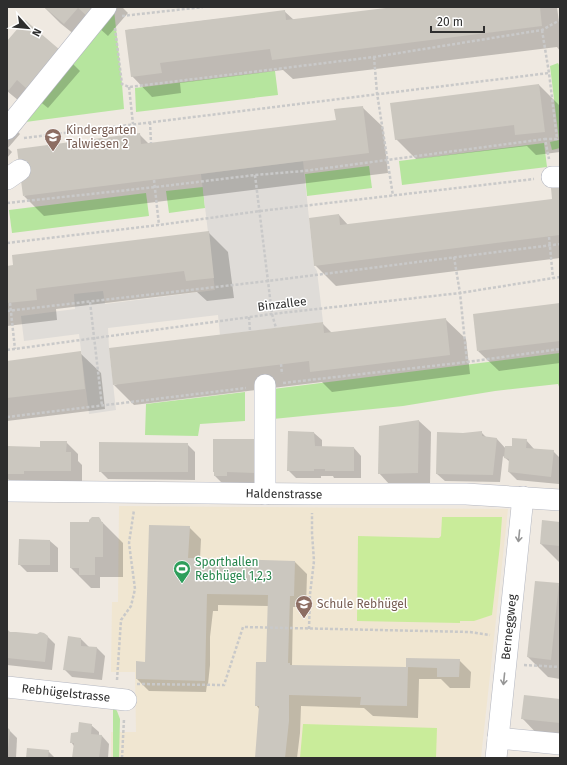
<svg xmlns="http://www.w3.org/2000/svg" width="567" height="765" font-family="'Fira Sans',sans-serif">
  <style>
    .education { fill: #f0e6d1 }
    .green { fill: #b6e59e }
    .pitch { fill: #c9ec9a }
    .plaza { fill: #dfdcd8 }
    .shadow { fill: #0003 }
    .building { fill: #cbc7bf }
    .lines { fill: none; stroke-linecap: round; stroke-linejoin: round }
    .minor-casing { stroke: #b4b7c1; stroke-width: 22 }
    .path { stroke: #c9c9c9; stroke-width: 2.5; stroke-dasharray: 3 2; stroke-linecap: butt }
    .minor { stroke: #fff; stroke-width: 21 }
    .oneway { stroke: #969696 }
    .labels { text-anchor: middle; stroke-width: 3; stroke-linejoin: round; paint-order: stroke }
    .education-label { font-size: 12px; fill: #785e54; stroke: #fff; text-anchor: start }
    .street-label { font-size: 12px; fill: #2e2e2e; stroke: #fff }
    .leisure-label { font-size: 12px; fill: #27864d; stroke: #fff; text-anchor: start }
  </style>
  <rect width="100%" height="100%" fill="#efe9e1"/>
  <path class="education" d="M119,506L508,509L481,758H111V732H136L135,672H111L112,602H118Z"/>
  <g class="green">
    <path d="M114,10L122,84L124,109L18,123Z"/>
    <path d="M558,63L560,67V148L552,150L550,142L559,140L550,66Z"/>
    <path d="M275,71L278,95L136,112L135,88Z"/>
    <path d="M544,143L547,167L402,185L399,161Z"/>
    <path d="M369,166L372,188L307,196L305,174Z"/>
    <path d="M203,187L205,208L169,213L166,191Z"/>
    <path d="M146,193L149,216L12,233L9,210Z"/>
    <path d="M560,353V389L558,384L495,391L403,406L273,419V389Z"/>
    <path d="M245,392V421L200,424L198,436L145,435L146,404Z"/>
    <path d="M113,706L117,711L120,719L119,758H113Z"/>
  </g>
  <g class="pitch">
    <path d="M442,517H502L500,545L492,615L474,621H460V623L357,621L358,536L439,538L441,536Z"/>
    <path d="M303,724L437,728L436,758H300Z"/>
  </g>
  <path class="plaza" d="M303,161L314,266L317,271L323,322L220,335L218,315L108,328L109,348L116,410L89,414L79,334L24,341L21,316L75,309L74,294L103,291L105,304L215,290L201,174Z"/>
  <g class="shadow">
    <path d="M44,7H124L123,8L128,13L108,36L98,27L85,43L60,23Z"/>
    <path d="M402,7H557L560,30V51L557,47L293,79L283,70L180,83L181,93L152,97L132,76L127,30L284,11L294,20Z"/>
    <path d="M7,43L59,50L80,71L48,108L38,100L30,110L7,91Z"/>
    <path d="M539,85L559,105L560,152L536,155L527,146L416,159L396,139Z"/>
    <path d="M362,107L383,127L388,173L44,216L24,196L139,134L149,144L337,121Z"/>
    <path d="M7,121L20,134L8,148L12,152L7,158Z"/>
    <path d="M560,188V258L336,286L315,265L339,215L348,225L553,200Z"/>
    <path d="M208,232L228,252L234,298L207,301L197,292L56,309L57,320L7,326V267Z"/>
    <path d="M560,304V363L499,371L478,351Z"/>
    <path d="M445,319L466,339L470,374L332,392L322,382L134,405L114,385L322,323L332,333Z"/>
    <path d="M80,353L101,373L105,409L7,421V362Z"/>
    <path d="M419,421L431,432L430,484L390,485L379,473L380,427Z"/>
    <path d="M289,432L314,433L322,440V447L354,448L361,456V478H334L333,476H321V478H296L288,470Z"/>
    <path d="M481,432L487,438L497,439L506,449L526,440L534,449L553,451L560,458L559,484L517,480L509,472L510,462L503,456L500,482L445,481L437,474L463,434Z"/>
    <path d="M214,440L271,482L227,488L215,476L214,472Z"/>
    <path d="M66,442L78,454V461L82,465V482L14,485L7,478V447L41,448Z"/>
    <path d="M187,444L195,452V480L108,479L100,471Z"/>
    <path d="M98,518L123,543V577H100V588H91L71,568L90,523Z"/>
    <path d="M560,523V563L541,544Z"/>
    <path d="M189,527L201,539L200,559L295,562L307,574L306,607H293L292,666L407,668V659L459,660L471,672L470,688H450L441,679H419L418,718L373,716L364,708L301,706L300,733L297,758H256L260,710L256,705L269,663V606L218,605V611H213L210,637V665L208,684H207L206,692L149,691L137,679L146,663Z"/>
    <path d="M50,541L58,548V572H27L19,564Z"/>
    <path d="M559,584L560,586V679L548,677L528,657Z"/>
    <path d="M7,630L10,633L47,636L55,644L52,670L7,665Z"/>
    <path d="M81,639L89,647L97,648L105,656L102,680L72,677L64,669Z"/>
    <path d="M560,700V741L542,739L522,718Z"/>
    <path d="M91,725L99,732V736H102L109,744L108,758H73L74,746L71,742L79,733Z"/>
    <path d="M7,728L17,738L16,758H7Z"/>
    <path d="M48,751L55,758H27Z"/>
  </g>
  <g class="building">
    <path d="M44,7H95L88,17L78,8L64,24Z"/>
    <path d="M394,7H540L542,26L272,60L270,49L160,63L162,73L131,77L125,30L285,10L286,20Z"/>
    <path d="M25,20L60,50L27,89L17,80L9,90L7,89V41Z"/>
    <path d="M539,84L545,132L515,135L514,125L395,140L390,103Z"/>
    <path d="M363,106L369,153L23,196L17,149L140,133L141,144L336,120L334,109Z"/>
    <path d="M560,187V235L314,266L309,218L339,214L340,225L552,199L551,188Z"/>
    <path d="M209,231L214,278L186,281L184,271L36,289L37,300L7,303V266L13,265L12,255Z"/>
    <path d="M560,303V341L477,351L473,314Z"/>
    <path d="M446,318L450,355L310,372L309,361L113,385L109,348L323,322L324,333Z"/>
    <path d="M81,351L85,389L7,398V361Z"/>
    <path d="M419,420L418,473L378,474L379,426Z"/>
    <path d="M288,431L314,432L315,446L354,447V471H325V469H314V471H287Z"/>
    <path d="M482,431V436L497,438L493,475L436,474L437,432L463,433Z"/>
    <path d="M512,438L527,439L526,448L554,450L551,477L508,472L509,459L504,458L505,446H512Z"/>
    <path d="M213,439H256L255,473L227,472V476H214V472H213Z"/>
    <path d="M40,441H67L66,452H71V471H24V474H7V446L40,447Z"/>
    <path d="M99,442L188,443V472H99Z"/>
    <path d="M92,517H99L101,520V522H103V557H95V575H79V568H70V522H89V520Z"/>
    <path d="M542,520L560,522V546L540,544Z"/>
    <path d="M149,525L190,526L188,558L295,561L294,596H290L288,663H290V665L406,667V658L460,659L459,677H437V668L408,667L407,706L360,705L361,697L289,695V721L285,758H255L259,706H255L256,662H266L268,595L207,594L205,681L136,679V661L145,662Z"/>
    <path d="M19,539L50,540V565H18Z"/>
    <path d="M535,581L559,583L551,660L527,657Z"/>
    <path d="M7,629L10,632H16L37,634L40,632L44,633L48,636L45,662L7,658Z"/>
    <path d="M68,636L81,638V646L97,647L94,673L63,670Z"/>
    <path d="M524,695L560,699V723L521,719Z"/>
    <path d="M79,722L92,724L91,734L102,735L99,758H72L74,743H70L71,733L78,732Z"/>
    <path d="M7,727L10,730L8,749H7Z"/>
    <path d="M27,748L49,750L48,758H26Z"/>
  </g>
  <g class="lines">
    <defs>
      <g id="minor">
        <path d="M7,129L106,7"/>
        <path d="M552,177H560"/>
        <path d="M7,179L20,170"/>
        <path d="M7,491L313,494H466L560,500"/>
        <path d="M265,494V385"/>
        <path d="M7,687L126,700"/>
        <path d="M498,738L560,744"/>
        <path d="M496,758L523,497"/>
      </g>
    </defs>
    <use href="#minor" class="minor-casing"/>
    <g class="path">
      <path d="M122,16L203,7"/>
      <path d="M115,28L122,84L129,87L374,57L542,30L560,20"/>
      <path d="M542,30L549,73L557,139H545L549,159"/>
      <path d="M374,57L377,93L393,196"/>
      <path d="M129,87L133,124"/>
      <path d="M150,122L151,143"/>
      <path d="M24,138L549,73"/>
      <path d="M255,175L272,314L276,328"/>
      <path d="M154,180L159,225"/>
      <path d="M7,203L156,187L255,175L304,171L545,139"/>
      <path d="M549,237L553,278"/>
      <path d="M7,243L159,225L260,211L534,179"/>
      <path d="M454,257L460,293L467,362"/>
      <path d="M90,302L102,406"/>
      <path d="M10,303L15,349"/>
      <path d="M7,311L268,281L560,244"/>
      <path d="M249,317L250,331"/>
      <path d="M7,350L272,314L460,293L560,277"/>
      <path d="M281,364L282,374"/>
      <path d="M283,383L467,362L560,349"/>
      <path d="M7,417L246,388"/>
      <path d="M309,629L310,594L314,561L312,533V513"/>
      <path d="M524,665L560,667"/>
      <path d="M117,680L121,620L131,606L135,589L129,543L134,510"/>
      <path d="M137,684L224,685L243,627L470,632L490,635"/>
      <path d="M122,758L124,719"/>
    </g>
    <use href="#minor" class="minor"/>
  </g>
  <defs><path id="oneway-shaft" d="M-6 0H5M1.5-3L5.5 0L1.5 3" fill="none" stroke-width="1.6" stroke-linecap="round" stroke-linejoin="round"/></defs>
  <g class="oneway">
    <use href="#oneway-shaft" transform="translate(519 536) rotate(96)"/>
    <use href="#oneway-shaft" transform="translate(504 679) rotate(96)"/>
  </g>
  <defs>
    <symbol id="school-pin" viewBox="-11 -11 22 30"><path d="M0 17L-7.5 6A9.5 9.5 0 1 1 7.5 6Z" fill="#8d6e63" stroke="#fff"/><path d="M0-5L7-2L0 1L-7-2ZM-4 1L0 2.5L4 1V4Q0 6-4 4Z" fill="#fff"/></symbol>
    <symbol id="stadium-pin" viewBox="-11 -11 22 30"><path d="M0 17L-7.5 6A9.5 9.5 0 1 1 7.5 6Z" fill="#2e9e5b" stroke="#fff"/><path d="M0-5a6.5 5 0 1 0 0 10a6.5 5 0 1 0 0-10ZM-3.5-1.8h7v3.6h-7Z" fill="#fff"/></symbol>
  </defs>
  <g fill-rule="evenodd">
    <use href="#school-pin" x="43" y="127" width="20" height="27"/>
    <use href="#stadium-pin" x="172" y="559" width="20" height="27"/>
    <use href="#school-pin" x="294" y="594" width="20" height="27"/>
  </g>
  <g class="labels">
    <g class="education-label">
      <text x="66" y="134">Kindergarten<tspan x="66" dy="14">Talwiesen 2</tspan></text>
      <text x="317" y="608">Schule Rebhügel</text>
    </g>
    <g class="street-label">
      <text transform="translate(282 304) rotate(-7)" y="4">Binzallee</text>
      <text transform="translate(284 494) rotate(1)" y="4">Haldenstrasse</text>
      <text transform="translate(509 627) rotate(-84)" y="4">Berneggweg</text>
      <text transform="translate(66 693) rotate(6)" y="4">Rebhügelstrasse</text>
    </g>
    <g class="leisure-label">
      <text x="195" y="566">Sporthallen<tspan x="195" dy="14">Rebhügel 1,2,3</tspan></text>
    </g>
  </g>
  <rect width="567" height="765" fill="none" stroke="#2e2e2e" stroke-width="16"/>
  <g transform="translate(28 28) rotate(117)" stroke="#ffffff" stroke-width="3" paint-order="stroke">
  <path d="M0-3L7 15L0 10L-7 15Z" fill="#2e2e2e"/>
  <text y="-6" font-size="11" font-weight="bold" text-anchor="middle" fill="#2e2e2e">N</text>
  </g>
  <path d="M431 26v6h53v-6" fill="none" stroke="#2e2e2e" stroke-width="2"/>
  <text x="437" y="26" font-size="12" fill="#2e2e2e" stroke="#ffffff" stroke-width="3" paint-order="stroke">20 m</text>
</svg>
